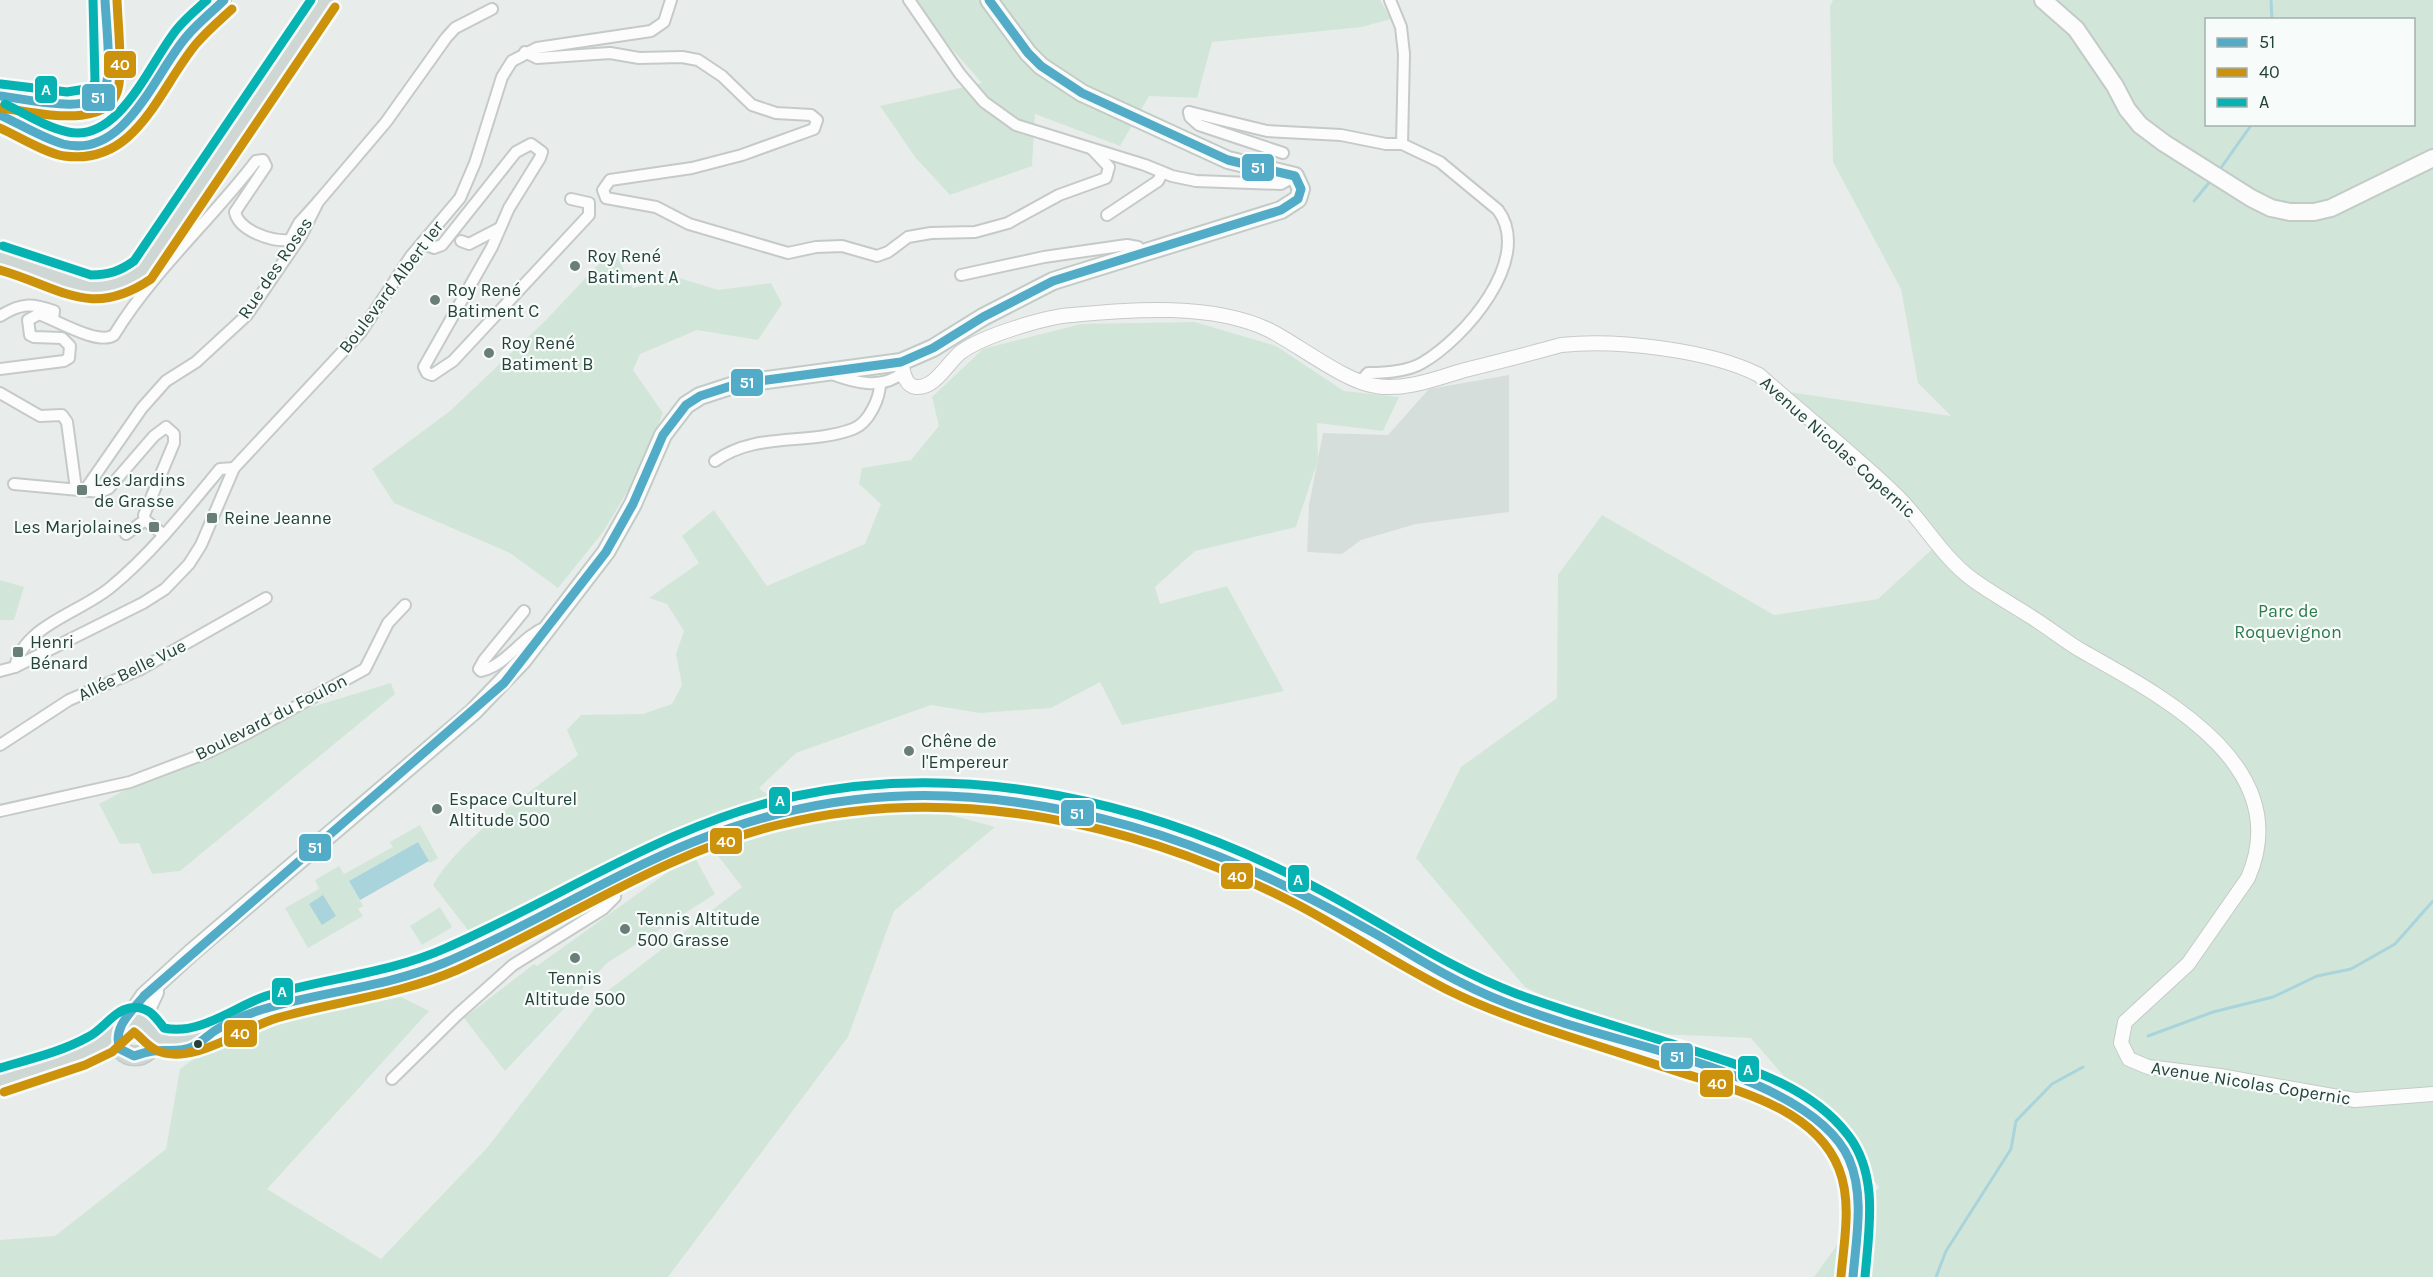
<svg xmlns="http://www.w3.org/2000/svg" width="2433" height="1277" font-family="Karla,sans-serif">
  <style>
    .built { fill: #d6dedb }
    .green { fill: #d1e6d8; fill-rule: evenodd }
    .water { fill: #a9d4db }
    .lines { fill: none; stroke-linecap: round; stroke-linejoin: round }
    .stream { stroke: #a9d4db; stroke-width: 3 }
    .minor-casing { stroke: #c5cac8; stroke-width: 14 }
    .tertiary-casing { stroke: #c5cac8; stroke-width: 16 }
    .secondary-casing { stroke: #c3cbc8; stroke-width: 20 }
    .primary-casing { stroke: #c3ccc9; stroke-width: 21 }
    .minor { stroke: #fcfcfc; stroke-width: 10 }
    .tertiary { stroke: #fcfcfc; stroke-width: 14 }
    .secondary { stroke: #fcfcfc; stroke-width: 16 }
    .primary { stroke: #cfd7d5; stroke-width: 18 }
    .bus-1-casing { stroke: #f7fbf9; stroke-width: 14 }
    .bus-2-casing { stroke: #f7fbf9; stroke-width: 14 }
    .bus-3-casing { stroke: #f7fbf9; stroke-width: 14 }
    .bus-1 { stroke: #52abc7; stroke-width: 9 }
    .bus-2 { stroke: #cd920c; stroke-width: 9 }
    .bus-3 { stroke: #07b2b3; stroke-width: 9 }
    .poi-dot { fill: #697e78; stroke: #f7fbf9; stroke-width: 2 }
    .bus-dot { fill: #24423a; stroke: #f7fbf9; stroke-width: 2 }
    .labels { text-anchor: middle; stroke-width: 4.5; stroke-linejoin: round; paint-order: stroke }
    .poi-label { font-size: 18px; fill: #24423a; stroke: #f7fbf9; text-anchor: start }
    .street-label { font-size: 18px; fill: #24423a; stroke: #f7fbf9 }
    .park-label { font-size: 18px; fill: #2d7a4b; stroke: #f7fbf9 }
    .line-badge { stroke: #f7fbf9; stroke-width: 2 }
    .badge-label { font-size: 16px; text-anchor: middle; font-weight: bold; fill: #fff }
  </style>
  <rect width="100%" height="100%" fill="#e8edeb"/>
  <path class="built" d="M1509,375V512L1416,524L1361,540L1342,554L1307,552L1309,505L1323,433L1388,435L1429,389Z"/>
  <g class="green">
    <path d="M915,0H1380L1391,19L1362,27L1212,42L1197,98L1149,96L1120,146L1035,114L1032,166L950,195L915,157L880,106L982,83L922,15Z"/>
    <path d="M1833,0H2433V1277H1814L1879,1187L1751,1038L1616,1032L1525,987L1416,858L1461,767L1557,698L1558,575L1602,515L1774,615L1878,599L1941,541L1782,391L1951,416L1918,383L1901,289L1833,162L1830,6ZM2206,20H2414V124H2206Z"/>
    <path d="M613,249L633,288L676,277L718,290L771,283L782,304L758,340L697,330L640,354L633,370L663,413L639,472L603,532L558,588L510,553L394,503L372,469L450,411L546,320Z"/>
    <path d="M1195,322L1276,346L1344,391L1399,397L1383,431L1317,423L1318,460L1296,527L1195,551L1155,587L1160,604L1227,586L1284,691L1122,725L1100,682L1051,708L980,713L931,705L796,753L759,788L797,820L917,806L995,827L894,911L848,1037L668,1277H0V1240L55,1236L166,1149L180,1069L239,1025L401,997L429,1011L267,1189L381,1259L487,1148L609,990L742,887L692,822L471,934L433,885C461,836 533,791 578,755L567,730L581,715L643,714L672,704L682,685L676,654L684,631L667,604L649,598L699,563L682,536L714,510L767,586L865,544L881,504L859,484L862,468L911,460L939,426L932,397L983,349L1081,324Z"/>
    <path d="M0,580L24,587L14,620H0Z"/>
    <path d="M391,683L395,694L180,871L152,874L139,843L120,844L99,804L242,728Z"/>
    <path d="M420,825L438,858L430,863L418,842L349,881L363,906L358,909L363,916L308,948L285,908L319,889L315,880L339,866L344,874L393,847L390,842Z"/>
    <path d="M693,854L715,894L607,963L505,1071L464,1018L534,964L537,966Z"/>
    <path d="M440,907L452,927L422,945L410,926Z"/>
  </g>
  <g class="water">
    <path d="M418,842L429,861L360,900L349,881Z"/>
    <path d="M323,895L336,916L322,925L309,904Z"/>
  </g>
  <g class="lines">
    <g class="stream">
      <path d="M2271,0L2272,20"/>
      <path d="M2218,172L2252,124"/>
      <path d="M2194,201L2212,179"/>
      <path d="M2148,1036L2213,1012L2273,997L2317,976L2351,969L2395,944L2433,901"/>
      <path d="M1936,1277L1946,1251L2011,1149L2016,1121L2052,1084L2083,1067"/>
    </g>
    <defs>
      <g id="minor">
        <path d="M909,0L960,74L984,102L1016,125L1145,165L1172,176L1196,181L1281,184L1295,176"/>
        <path d="M1390,0L1401,27L1404,54L1402,144"/>
        <path d="M525,52L537,58L610,53L639,58L682,57L698,60L722,76L752,105L776,113L811,115L817,120L814,129L742,155L692,168L610,180L603,190L606,198L656,207L689,224L788,253L816,247L842,246L877,256L888,252L908,237L931,233L975,232L1008,223L1059,195L1106,178L1109,167L1092,149"/>
        <path d="M1189,112L1267,131L1341,135L1386,144H1402L1440,162L1498,210C1534,259 1464,339 1422,363C1408,371 1385,373 1368,373L1360,382"/>
        <path d="M1189,112L1190,117L1199,125L1283,153"/>
        <path d="M1107,215L1158,181L1162,173"/>
        <path d="M461,241L469,244L498,229"/>
        <path d="M422,243L434,248L442,245L516,152L531,144L542,152L540,158L509,208L492,247L424,367L427,373L432,375L453,361L589,215V203L571,199"/>
        <path d="M961,275L1044,257L1127,245L1138,247L1141,252"/>
        <path d="M0,316C21,303 31,303 54,311L53,319"/>
        <path d="M0,369L64,361L69,358L70,346L62,338L34,337L30,335L28,320L39,314C56,320 99,346 114,335C153,271 211,220 256,161L263,160L266,166L235,212C239,231 272,242 290,240L299,223L318,202"/>
        <path d="M829,373C853,382 882,391 903,372"/>
        <path d="M0,393L40,416L62,415L67,422L76,489"/>
        <path d="M715,461C757,431 807,446 853,429C869,423 880,398 880,383"/>
        <path d="M14,484L101,492L109,488L154,436L166,427L174,434V443L144,515L145,520L164,535"/>
        <path d="M85,490L142,408L166,381L196,362L247,315L301,236L318,202L386,122L446,38L455,28L492,9"/>
        <path d="M126,534L145,520"/>
        <path d="M524,611L484,660L479,669L481,671C507,665 521,637 546,627"/>
        <path d="M15,667C24,625 80,613 111,587C152,553 186,510 220,469L234,468"/>
        <path d="M0,671L15,667L143,603L165,589L189,564L201,545L234,468L361,332L411,256L460,198L475,163L502,77L512,61L537,48L651,31L664,22L671,0"/>
        <path d="M0,745L69,700L141,669L266,598"/>
        <path d="M0,811L130,782L209,752L246,734L365,669L388,623L405,605"/>
        <path d="M392,1079L457,1015L513,965L603,909L615,897L617,876"/>
      </g>
      <g id="tertiary">
        <path d="M0,96C23,97 82,112 99,98C104,94 106,88 107,82L105,0"/>
        <path d="M0,115L64,144L86,145L111,137L129,120L187,36L224,0"/>
        <path d="M901,362C903,372 905,386 916,387C935,389 948,362 961,352C983,336 1044,317 1072,315C1132,309 1213,303 1269,330C1299,345 1345,382 1376,386C1406,391 1437,378 1465,370C1497,362 1529,354 1561,345C1616,339 1710,350 1759,375C1804,415 1852,453 1896,495C1922,520 1942,557 1972,579C1991,593 2013,605 2033,618C2049,628 2065,641 2082,651C2162,696 2297,766 2248,878L2188,964L2125,1022L2121,1043L2129,1059L2148,1067L2220,1076L2355,1100L2433,1094"/>
      </g>
      <g id="secondary">
        <path d="M2043,0L2076,29L2115,86L2127,109L2140,125L2164,143L2251,198L2271,208L2290,212H2314L2331,208L2433,158"/>
        <path d="M127,1021L144,996L192,952L473,712L523,660L606,552L633,504L663,435L686,405L700,396L737,384L901,362L933,348L983,317L1053,281L1281,210L1298,199L1301,189L1295,176L1228,160L1082,93L1041,66L1028,53L989,0"/>
        <path d="M149,1027L148,1007L155,992"/>
      </g>
      <g id="primary">
        <path d="M0,258C51,268 94,312 143,270L325,0"/>
        <circle cx="135" cy="1038" r="18"/>
        <path d="M153,1034C190,1055 226,1021 262,1010C325,991 390,987 451,960C504,935 556,907 608,881C649,860 690,838 733,824C787,808 841,797 897,794C1019,788 1176,831 1285,885C1352,919 1414,962 1483,993C1512,1006 1544,1015 1575,1025C1609,1036 1644,1047 1678,1058C1739,1079 1830,1100 1853,1170C1864,1203 1855,1243 1853,1277"/>
        <path d="M0,1081C39,1069 85,1060 117,1033"/>
      </g>
    </defs>
    <use href="#minor" class="minor-casing"/>
    <use href="#tertiary" class="tertiary-casing"/>
    <use href="#secondary" class="secondary-casing"/>
    <use href="#primary" class="primary-casing"/>
    <use href="#minor" class="minor"/>
    <use href="#tertiary" class="tertiary"/>
    <use href="#secondary" class="secondary"/>
    <use href="#primary" class="primary"/>
    <defs>
      <g id="bus-1">
        <path d="M989,0L1028,53L1041,66L1082,93L1228,160L1295,176L1301,189L1298,199L1281,210L1053,281L983,317L933,348L901,362L737,384L700,396L686,405L663,435L633,504L606,552L504,683L144,996C131,1012 112,1028 120,1049L134,1056C140,1054 147,1052 153,1051C166,1049 179,1053 192,1047C201,1043 208,1035 216,1030C233,1019 252,1012 271,1007C328,991 388,986 444,963C529,927 607,877 693,842C840,782 978,784 1130,826C1213,849 1290,886 1365,928C1397,945 1427,966 1460,982C1492,999 1526,1011 1561,1022C1638,1048 1814,1080 1849,1159C1865,1196 1856,1239 1853,1277"/>
        <path d="M0,96C23,98 95,117 105,89C112,71 106,21 105,0"/>
        <path d="M0,115C20,124 42,138 63,144C126,160 155,72 187,36C198,23 212,12 224,0"/>
      </g>
      <g id="bus-2">
        <path d="M0,108C32,111 113,134 119,84C122,57 118,27 117,0"/>
        <path d="M0,128C18,136 45,153 64,156C137,166 158,90 196,44C207,31 220,20 232,9"/>
        <path d="M0,270C60,287 91,320 151,279L335,7"/>
        <path d="M4,1092L85,1065L112,1052L134,1032C141,1037 147,1046 156,1050C191,1067 243,1028 277,1018C337,1001 399,995 457,970C564,922 663,853 778,825C954,781 1141,823 1300,906C1352,934 1401,967 1454,993C1489,1010 1527,1023 1564,1035C1601,1047 1639,1059 1676,1071C1732,1089 1815,1107 1839,1169C1852,1202 1844,1242 1841,1276"/>
      </g>
      <g id="bus-3">
        <path d="M1,84L67,92L92,88L95,81L93,0"/>
        <path d="M5,104C24,113 47,128 68,132C120,143 150,62 177,29C186,18 197,9 207,0"/>
        <path d="M3,246L91,275C109,275 120,271 134,261L311,0"/>
        <path d="M0,1068C30,1059 61,1052 88,1037C103,1030 113,1011 130,1008C147,1005 155,1016 164,1028C199,1036 234,1007 266,996C325,978 388,974 446,948C563,897 669,823 796,796C969,759 1153,803 1309,884C1379,920 1443,966 1517,994C1569,1013 1623,1028 1676,1045C1737,1065 1807,1082 1848,1135C1879,1175 1869,1229 1865,1277"/>
      </g>
    </defs>
    <use href="#bus-1" class="bus-1-casing"/>
    <use href="#bus-2" class="bus-2-casing"/>
    <use href="#bus-3" class="bus-3-casing"/>
    <use href="#bus-1" class="bus-1"/>
    <use href="#bus-2" class="bus-2"/>
    <use href="#bus-3" class="bus-3"/>
  </g>
  <g class="poi-dot">
    <circle cx="575" cy="266" r="6"/>
    <circle cx="435" cy="300" r="6"/>
    <circle cx="489" cy="353" r="6"/>
    <rect x="76" y="484" width="12" height="12" rx="3"/>
    <rect x="206" y="512" width="12" height="12" rx="3"/>
    <rect x="148" y="521" width="12" height="12" rx="3"/>
    <rect x="12" y="646" width="12" height="12" rx="3"/>
    <circle cx="909" cy="751" r="6"/>
    <circle cx="437" cy="809" r="6"/>
    <circle cx="625" cy="929" r="6"/>
    <circle cx="575" cy="958" r="6"/>
  </g>
  <circle class="bus-dot" cx="198" cy="1044" r="5"/>
  <g class="labels">
    <g class="poi-label">
      <text x="587" y="262">Roy René<tspan x="587" dy="21">Batiment A</tspan></text>
      <text x="447" y="296">Roy René<tspan x="447" dy="21">Batiment C</tspan></text>
      <text x="501" y="349">Roy René<tspan x="501" dy="21">Batiment B</tspan></text>
      <text x="94" y="486">Les Jardins<tspan x="94" dy="21">de Grasse</tspan></text>
      <text x="224" y="524">Reine Jeanne</text>
      <text x="142" y="533" text-anchor="end">Les Marjolaines</text>
      <text x="30" y="648">Henri<tspan x="30" dy="21">Bénard</tspan></text>
      <text x="921" y="747">Chêne de<tspan x="921" dy="21">l'Empereur</tspan></text>
      <text x="449" y="805">Espace Culturel<tspan x="449" dy="21">Altitude 500</tspan></text>
      <text x="637" y="925">Tennis Altitude<tspan x="637" dy="21">500 Grasse</tspan></text>
      <text x="575" y="984" text-anchor="middle">Tennis<tspan x="575" dy="21">Altitude 500</tspan></text>
    </g>
    <g class="street-label">
      <text transform="translate(275 268) rotate(-56)" y="6">Rue des Roses</text>
      <text transform="translate(391 287) rotate(-53)" y="6">Boulevard Albert Ier</text>
      <text transform="translate(1838 447) rotate(42)" y="6">Avenue Nicolas Copernic</text>
      <text transform="translate(132 670) rotate(-26)" y="6">Allée Belle Vue</text>
      <text transform="translate(271 717) rotate(-27)" y="6">Boulevard du Foulon</text>
      <text transform="translate(2251 1083) rotate(9)" y="6">Avenue Nicolas Copernic</text>
    </g>
    <g class="park-label">
      <text x="2288" y="617">Parc de<tspan x="2288" dy="21">Roquevignon</tspan></text>
    </g>
  </g>
  <g class="line-badge">
    <rect x="103" y="50" width="34" height="29" rx="6" fill="#cd920c"/>
    <rect x="34" y="75" width="24" height="29" rx="6" fill="#07b2b3"/>
    <rect x="81" y="83" width="35" height="29" rx="6" fill="#52abc7"/>
    <rect x="1241" y="153" width="34" height="29" rx="6" fill="#52abc7"/>
    <rect x="730" y="368" width="34" height="29" rx="6" fill="#52abc7"/>
    <rect x="768" y="786" width="23" height="29" rx="6" fill="#07b2b3"/>
    <rect x="1060" y="799" width="35" height="28" rx="6" fill="#52abc7"/>
    <rect x="709" y="827" width="34" height="28" rx="6" fill="#cd920c"/>
    <rect x="298" y="833" width="34" height="29" rx="6" fill="#52abc7"/>
    <rect x="1220" y="862" width="34" height="28" rx="6" fill="#cd920c"/>
    <rect x="1287" y="864" width="23" height="29" rx="6" fill="#07b2b3"/>
    <rect x="271" y="977" width="23" height="29" rx="6" fill="#07b2b3"/>
    <rect x="223" y="1019" width="35" height="29" rx="6" fill="#cd920c"/>
    <rect x="1660" y="1042" width="34" height="28" rx="6" fill="#52abc7"/>
    <rect x="1737" y="1055" width="23" height="28" rx="6" fill="#07b2b3"/>
    <rect x="1699" y="1069" width="35" height="29" rx="6" fill="#cd920c"/>
  </g>
  <g class="badge-label">
    <text x="120" y="70">40</text>
    <text x="46" y="95">A</text>
    <text x="98" y="103">51</text>
    <text x="1258" y="173">51</text>
    <text x="747" y="388">51</text>
    <text x="780" y="806">A</text>
    <text x="1077" y="819">51</text>
    <text x="726" y="847">40</text>
    <text x="315" y="853">51</text>
    <text x="1237" y="882">40</text>
    <text x="1298" y="885">A</text>
    <text x="282" y="997">A</text>
    <text x="240" y="1039">40</text>
    <text x="1677" y="1062">51</text>
    <text x="1748" y="1075">A</text>
    <text x="1717" y="1089">40</text>
  </g>
  <rect x="2205" y="18" width="210" height="108" fill="#f7fbf9" stroke="#a3b1ad" stroke-width="1.5"/>
  <rect x="2217" y="38" width="30" height="9" fill="#52abc7" stroke="#a3b1ad" stroke-width="1.5"/>
  <text x="2259" y="48" font-size="18" fill="#24423a">51</text>
  <rect x="2217" y="68" width="30" height="9" fill="#cd920c" stroke="#a3b1ad" stroke-width="1.5"/>
  <text x="2259" y="78" font-size="18" fill="#24423a">40</text>
  <rect x="2217" y="98" width="30" height="9" fill="#07b2b3" stroke="#a3b1ad" stroke-width="1.5"/>
  <text x="2259" y="108" font-size="18" fill="#24423a">A</text>
</svg>
